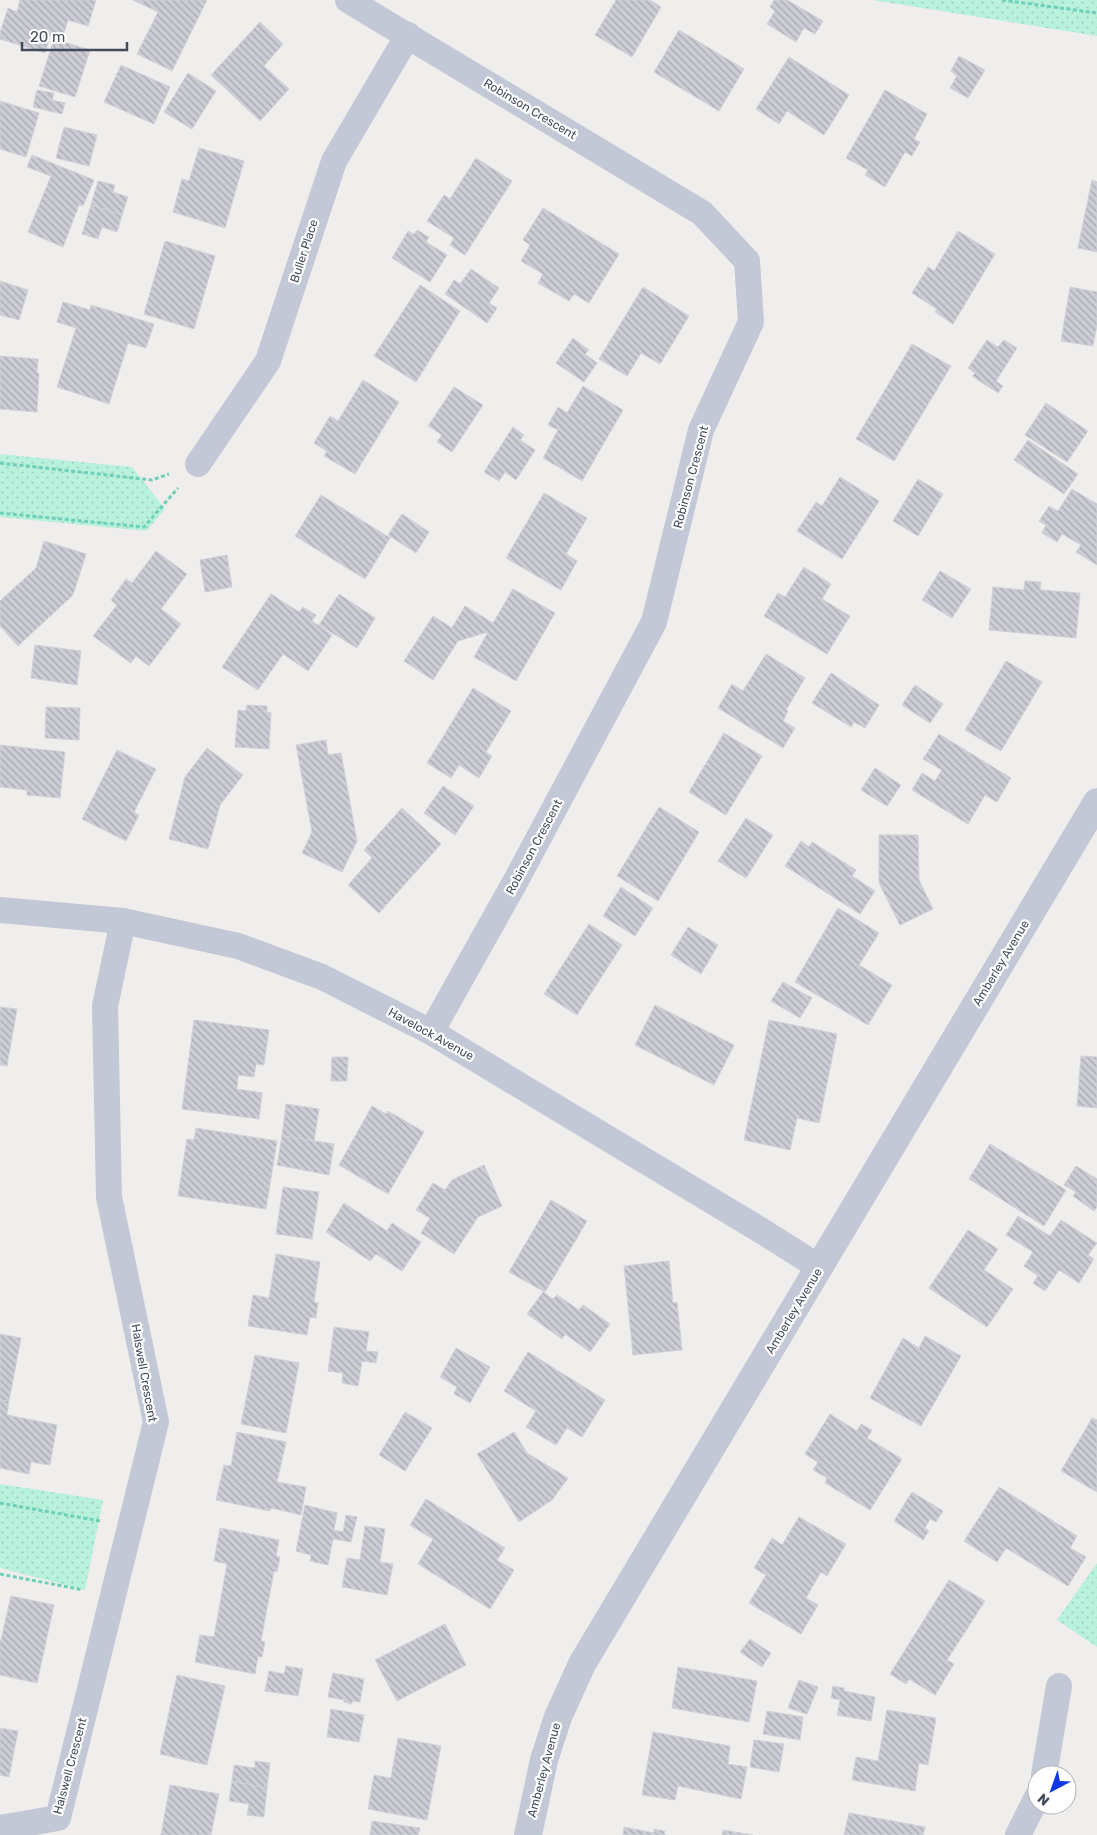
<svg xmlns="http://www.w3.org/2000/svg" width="1097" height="1835" font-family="Rubik,sans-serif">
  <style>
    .park { fill: url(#park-dots) }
    .building { fill: url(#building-back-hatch); stroke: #d0d1d9 }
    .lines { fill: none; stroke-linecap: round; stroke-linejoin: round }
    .path { stroke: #6ed0b9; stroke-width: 3; stroke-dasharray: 4 2.5; stroke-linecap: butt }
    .minor { stroke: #c2c8d5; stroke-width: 26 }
    .tertiary { stroke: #c2c8d5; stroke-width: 28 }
    .labels { text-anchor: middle; stroke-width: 4.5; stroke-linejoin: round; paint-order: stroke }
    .street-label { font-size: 12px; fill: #444b5b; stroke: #fff }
  </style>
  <defs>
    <pattern id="park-dots" width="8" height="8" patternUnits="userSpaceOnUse" patternTransform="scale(1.25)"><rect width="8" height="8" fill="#b8f1dc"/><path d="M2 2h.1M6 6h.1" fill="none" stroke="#9fd0bf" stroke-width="1.8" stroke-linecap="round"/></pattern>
    <pattern id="building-back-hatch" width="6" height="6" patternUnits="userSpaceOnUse" patternTransform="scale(1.25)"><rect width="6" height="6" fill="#cccdd5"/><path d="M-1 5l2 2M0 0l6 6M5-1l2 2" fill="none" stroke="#a7a8b0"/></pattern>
  </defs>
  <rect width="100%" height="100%" fill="#f0eded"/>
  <g class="park">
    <path d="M872,0H1097V36Z"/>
    <path d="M0,454L132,467L165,509L146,531L0,517Z"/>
    <path d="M0,1484L103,1500L85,1590L0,1568Z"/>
    <path d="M1097,1563V1647L1057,1620Z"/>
  </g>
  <g class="building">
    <path d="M20,0H96L88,26L68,20L63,36L51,33L45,53L0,39V33L8,8L17,12Z"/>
    <path d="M133,0H207L172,71L137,54L158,12Z"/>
    <path d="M616,0H650L661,7L632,57L595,35Z"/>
    <path d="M774,0H787L823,21L815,34L804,28L796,42L767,24L775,11L770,7Z"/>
    <path d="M260,22L283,44L264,66L289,89L260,121L211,75Z"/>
    <path d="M679,30L744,69L719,111L654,72Z"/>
    <path d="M54,39L90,50L75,97L39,86Z"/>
    <path d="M959,56L985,70L968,98L950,88L957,76L951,71Z"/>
    <path d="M789,57L849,95L824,135L787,111L779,124L756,109Z"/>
    <path d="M121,65L170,87L154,124L104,102Z"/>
    <path d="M188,73L216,91L192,129L164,112Z"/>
    <path d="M37,90L54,93L52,100L65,103L62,114L33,107Z"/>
    <path d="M885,90L927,114L914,139L920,142L912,156L905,152L885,187L865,175L868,170L846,158Z"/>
    <path d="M0,101L39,113L26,157L0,149Z"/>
    <path d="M64,127L97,135L89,166L56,158Z"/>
    <path d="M199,148L244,161L225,228L173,212L182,179L189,181Z"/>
    <path d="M32,155L94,180L83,206L79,205L63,247L28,232L51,176L27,167Z"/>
    <path d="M476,158L512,181L465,255L450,245L454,238L427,221L444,195L450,199Z"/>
    <path d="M1092,180L1097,182V252L1078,248Z"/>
    <path d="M98,181L115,185L113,192L128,197L122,215L91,205Z"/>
    <path d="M91,205L122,215L117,232L102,227L98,239L82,234Z"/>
    <path d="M543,208L619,254L589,303L574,294L569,301L538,283L543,274L521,261L530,245L523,240Z"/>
    <path d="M417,230L429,237L426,242L447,255L430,282L392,258L408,231L414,234Z"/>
    <path d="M958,231L995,254L953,324L935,312L937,309L912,293L928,267L934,271Z"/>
    <path d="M165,241L215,256L194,329L144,314Z"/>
    <path d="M471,269L499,288L489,303L497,308L487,323L445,294L454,280L460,284Z"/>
    <path d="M0,281L28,290L19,320L0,315Z"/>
    <path d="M420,285L460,311L416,382L374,356Z"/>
    <path d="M643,287L689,316L660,364L641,353L627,376L599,359Z"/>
    <path d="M1070,287L1097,292V325L1093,346L1061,341Z"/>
    <path d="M63,302L90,310L91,305L154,324L146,348L128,343L109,404L57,387L76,328L57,322Z"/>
    <path d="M573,338L589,350L585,354L597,363L584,382L556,363Z"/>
    <path d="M987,340L998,347L1004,340L1017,348L996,381L1003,386L998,393L972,376L975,373L968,368Z"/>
    <path d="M912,344L951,366L894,461L856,439Z"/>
    <path d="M0,356L38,359L37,373H39L37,412L0,409Z"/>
    <path d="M363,380L399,402L355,474L324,456L327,451L314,443L330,416L338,421Z"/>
    <path d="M583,386L623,410L582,481L543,458L558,430L548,425L558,407L567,413Z"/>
    <path d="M454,387L483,405L452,452L437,442L442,435L428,426Z"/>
    <path d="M1046,403L1088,431L1067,462L1025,435Z"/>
    <path d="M513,427L524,435L520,440L535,450L516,480L505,472L499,481L484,472Z"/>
    <path d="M1028,440L1078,474L1064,494L1014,460Z"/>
    <path d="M840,477L879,501L842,559L797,531L816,502L822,506Z"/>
    <path d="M918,479L943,494L918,536L893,521Z"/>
    <path d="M1072,489L1097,504V565L1076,552L1081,545L1062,534L1057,542L1042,533L1046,525L1039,521L1049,506L1058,511Z"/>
    <path d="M544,493L587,518L566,554L577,561L561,590L506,558Z"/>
    <path d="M321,495L390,538L365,579L295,536Z"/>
    <path d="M402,514L429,532L416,553L388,535Z"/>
    <path d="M44,541L86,554L73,595L18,646L0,626V601L36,568Z"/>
    <path d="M156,551L187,574L161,609L181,624L149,666L136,656L131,663L93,636L117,605L111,600L126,579L132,583Z"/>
    <path d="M227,555L232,587L205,592L200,560Z"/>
    <path d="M804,567L831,584L822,599L850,616L827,654L764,616L778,593L785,597Z"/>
    <path d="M940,571L971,589L952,618L922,600Z"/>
    <path d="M1025,581L1041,582L1040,590L1080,593L1076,638L989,630L993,587L1024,590Z"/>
    <path d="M513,589L555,613L516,681L474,657L488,632L458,641L433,680L404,661L433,616L452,628L465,606L493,623Z"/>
    <path d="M271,594L299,612L303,607L316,615L312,621L332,635L308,671L283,654L258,690L222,667Z"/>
    <path d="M339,594L375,618L357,648L319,625Z"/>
    <path d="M35,645L81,651L77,685L31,678Z"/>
    <path d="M766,654L805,678L786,710L788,711L783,721L795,728L783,748L718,708L732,684L743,691Z"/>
    <path d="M1006,661L1042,682L1001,751L965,730Z"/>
    <path d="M831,673L879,705L865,728L854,722L851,727L812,703Z"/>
    <path d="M915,685L943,704L930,723L902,705Z"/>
    <path d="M473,688L511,711L486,752L492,756L479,778L459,765L451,778L427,763Z"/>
    <path d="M247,705L267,706V712L271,713L269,749L235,747L238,710L246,711Z"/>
    <path d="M46,707L80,708L79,740L45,738Z"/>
    <path d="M724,733L762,756L726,815L689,792Z"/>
    <path d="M939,734L1011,778L997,802L985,795L968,824L912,790L922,773L935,781L942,770L923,759Z"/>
    <path d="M326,740L328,755L341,753L357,841L342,872L302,853L312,832L296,745Z"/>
    <path d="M0,745L65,752L60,798L27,795V790L0,787Z"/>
    <path d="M207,748L243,775L220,805L208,849L169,839L185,777Z"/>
    <path d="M117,750L156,769L134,812L139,815L126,841L82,819Z"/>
    <path d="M875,768L901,785L887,806L861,790Z"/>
    <path d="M443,786L474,806L455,835L424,813Z"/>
    <path d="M659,807L699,832L658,901L617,876Z"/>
    <path d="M402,808L441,844L379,913L348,885L372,858L364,850Z"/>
    <path d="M746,818L773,835L746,878L718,861Z"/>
    <path d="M879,835H918L919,880L933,909L900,925L879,883Z"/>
    <path d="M801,841L809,847L812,842L856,870L852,876L875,891L860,914L785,866Z"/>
    <path d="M621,887L653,908L635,936L603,916Z"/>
    <path d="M838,908L879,933L859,965L892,985L868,1025L795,982Z"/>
    <path d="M589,924L622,945L577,1015L544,994Z"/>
    <path d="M688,927L718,945L701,974L671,955Z"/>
    <path d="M783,982L812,998L800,1018L771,1001Z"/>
    <path d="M655,1005L734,1045L714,1085L635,1045Z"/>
    <path d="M0,1007L17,1009L7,1066L0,1065Z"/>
    <path d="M194,1020L269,1030L264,1065L256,1064L254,1077L238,1075L237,1089L262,1093L259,1119L182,1109Z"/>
    <path d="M769,1020L837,1034L819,1123L797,1118L790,1150L744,1140Z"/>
    <path d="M1081,1056L1097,1057V1108L1077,1106Z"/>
    <path d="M332,1057H348L347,1081H331Z"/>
    <path d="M286,1104L319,1109L314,1141L282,1136Z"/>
    <path d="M372,1106L386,1114L388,1111L424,1132L388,1194L339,1165Z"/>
    <path d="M196,1128L277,1141L266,1209L178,1196L187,1139L194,1140Z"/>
    <path d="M282,1136L334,1144L329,1175L277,1165Z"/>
    <path d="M990,1144L1066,1190L1044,1226L969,1179Z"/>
    <path d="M484,1165L502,1206L478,1217L454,1254L421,1233L430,1218L416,1210L433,1183L445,1190L452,1180Z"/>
    <path d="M1076,1166L1097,1179V1207L1094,1211L1073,1196L1076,1192L1064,1185Z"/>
    <path d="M283,1187L319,1192L312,1239L276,1234Z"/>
    <path d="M551,1200L587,1221L545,1292L509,1272Z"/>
    <path d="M344,1203L387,1231L392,1223L421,1242L402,1271L376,1254L370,1261L326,1232Z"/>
    <path d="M1018,1216L1050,1236L1061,1220L1097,1243L1088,1255L1094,1259L1079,1283L1059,1270L1045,1291L1033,1283L1038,1276L1024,1266L1033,1252L1006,1235Z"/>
    <path d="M968,1230L998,1249L984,1270L1013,1289L987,1327L929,1288Z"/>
    <path d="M276,1254L320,1262L314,1302L318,1303L316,1318L310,1317L307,1335L248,1326L253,1295L269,1298Z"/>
    <path d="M669,1261L673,1303L677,1302L682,1350L633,1355L624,1266Z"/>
    <path d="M543,1292L553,1299L557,1295L579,1310L583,1305L610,1324L590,1352L565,1334L562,1339L527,1314Z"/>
    <path d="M334,1327L369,1332L366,1351L378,1352L376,1363L362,1361L358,1386L342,1383L343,1373L328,1371Z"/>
    <path d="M0,1334L21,1338L9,1401L0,1400Z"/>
    <path d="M925,1336L961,1356L921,1426L870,1398L903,1338L919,1348Z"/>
    <path d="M456,1348L490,1367L470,1403L454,1394L457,1387L440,1377Z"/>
    <path d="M528,1352L605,1400L582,1437L567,1428L556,1445L526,1427L536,1411L504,1391Z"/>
    <path d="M255,1355L299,1363L286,1433L241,1424Z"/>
    <path d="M0,1400L9,1401L7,1415L57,1425L50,1465L31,1462L29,1474L0,1468Z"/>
    <path d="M405,1412L432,1428L405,1471L379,1455Z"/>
    <path d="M830,1414L857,1431L861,1424L872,1430L867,1438L902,1459L870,1510L825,1483L827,1478L813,1470L818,1462L805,1454Z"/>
    <path d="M1092,1418L1097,1420V1492L1061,1471Z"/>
    <path d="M237,1432L286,1442L277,1482L306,1487L301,1515L271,1508L270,1511L216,1500L224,1465L231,1466Z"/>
    <path d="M514,1432L527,1453L568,1478L552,1500L519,1522L477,1454Z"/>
    <path d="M999,1487L1077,1536L1070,1548L1086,1557L1068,1586L1006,1548L997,1562L964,1541Z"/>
    <path d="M912,1492L943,1511L936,1522L930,1519L925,1528L929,1531L923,1540L894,1521Z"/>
    <path d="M426,1499L505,1548L497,1560L514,1570L490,1609L418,1564L433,1539L410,1525Z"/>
    <path d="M305,1505L337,1513L334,1530L343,1532L346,1515L357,1517L351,1542L333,1539L328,1565L310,1561L311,1555L296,1551Z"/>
    <path d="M799,1517L846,1544L827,1576L821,1572L806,1598L818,1605L801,1634L749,1603L766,1575L754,1568L772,1538L782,1545Z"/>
    <path d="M365,1526L385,1529L380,1562L393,1564L387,1595L342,1587L347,1558L360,1560Z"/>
    <path d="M220,1528L279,1540L276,1556L280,1557L277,1572L274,1571L261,1641L265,1642L262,1657L258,1656L255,1674L195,1662L200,1635L214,1637L227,1564L214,1561Z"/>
    <path d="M949,1580L985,1601L947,1660L954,1664L935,1695L909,1679L906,1684L890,1674Z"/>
    <path d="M11,1596L54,1605L37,1683L0,1675V1640H1Z"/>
    <path d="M445,1624L466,1665L397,1701L375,1660Z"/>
    <path d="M750,1639L771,1653L762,1667L740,1652Z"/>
    <path d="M286,1666L303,1669L298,1696L265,1691L269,1671L284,1674Z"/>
    <path d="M678,1667L757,1681L749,1722L672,1708Z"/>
    <path d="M333,1673L364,1679L360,1702L352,1701V1704L344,1702V1700L328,1697Z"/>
    <path d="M177,1675L225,1686L207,1765L160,1754Z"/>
    <path d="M799,1680L818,1687L807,1714L788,1708Z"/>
    <path d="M833,1686L844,1688V1691L875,1697L871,1721L837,1715L840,1700L831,1698Z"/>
    <path d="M331,1709L364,1715L359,1742L327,1737Z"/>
    <path d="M887,1710L936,1718L928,1765L919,1763L915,1791L852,1780L856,1757L878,1761Z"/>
    <path d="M767,1711L803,1717L800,1740L763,1734Z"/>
    <path d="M0,1728L18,1731L9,1777L0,1775Z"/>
    <path d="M653,1732L730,1746L728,1764L747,1767L741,1799L678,1786L675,1800L642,1795Z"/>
    <path d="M398,1738L441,1746L427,1820L368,1809L374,1775L391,1778Z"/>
    <path d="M754,1740L784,1744L779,1772L750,1767Z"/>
    <path d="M255,1761L270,1763L267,1788L232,1781L234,1765L255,1768Z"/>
    <path d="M232,1781L267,1788L264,1817L247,1815L249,1804L229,1801Z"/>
    <path d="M170,1785L219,1794L211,1835H161Z"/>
    <path d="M849,1813L925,1827L923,1835H844Z"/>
    <path d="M372,1821L420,1828L418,1835H370Z"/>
    <path d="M624,1827L654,1833V1829L665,1831L664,1834L667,1835H623Z"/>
    <path d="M723,1830L753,1835H722Z"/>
  </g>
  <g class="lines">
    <g class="path">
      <path d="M1002,0L1097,13"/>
      <path d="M0,463L152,480L169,474"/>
      <path d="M0,513L144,527L178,488"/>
      <path d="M0,1503L100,1521"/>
      <path d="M0,1574L83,1590"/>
    </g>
    <g class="minor">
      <path d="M348,0L702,213L747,261L751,322L701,430L654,622L514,884L431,1032"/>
      <path d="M198,464L268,361L334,161L408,35"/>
      <path d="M0,910L123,921L238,946L322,977L431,1032L757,1228L819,1267"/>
      <path d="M1044,1775L1059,1686"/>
      <path d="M0,1828L58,1818L156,1422L109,1197L105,1006L123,921"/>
      <path d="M1018,1835L1037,1797"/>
    </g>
    <path class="tertiary" d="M528,1835L544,1760L558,1717L582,1664L1097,802"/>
  </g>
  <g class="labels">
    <g class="street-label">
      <text transform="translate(530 109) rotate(31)" y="4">Robinson Crescent</text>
      <text transform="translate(304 251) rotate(-72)" y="4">Buller Place</text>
      <text transform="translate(691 477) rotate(-75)" y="4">Robinson Crescent</text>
      <text transform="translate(534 847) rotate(-62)" y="4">Robinson Crescent</text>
      <text transform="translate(1001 963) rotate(-59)" y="4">Amberley Avenue</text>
      <text transform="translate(431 1034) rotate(29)" y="4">Havelock Avenue</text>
      <text transform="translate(794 1311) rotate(-59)" y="4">Amberley Avenue</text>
      <text transform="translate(144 1373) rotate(80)" y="4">Halswell Crescent</text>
      <text transform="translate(70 1766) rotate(-75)" y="4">Halswell Crescent</text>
      <text transform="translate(544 1770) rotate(-75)" y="4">Amberley Avenue</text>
    </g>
  </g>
  <g transform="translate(1052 1790) rotate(221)"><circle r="24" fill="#ffffff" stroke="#b4b7bd"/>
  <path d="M0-4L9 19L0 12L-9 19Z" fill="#1037e7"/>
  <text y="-8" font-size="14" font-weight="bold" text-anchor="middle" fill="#444b5b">N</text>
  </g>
  <path d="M22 42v8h105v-8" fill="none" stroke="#444b5b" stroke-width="2.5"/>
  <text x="30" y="42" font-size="15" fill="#444b5b" stroke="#ffffff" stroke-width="4" paint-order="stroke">20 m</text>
</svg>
